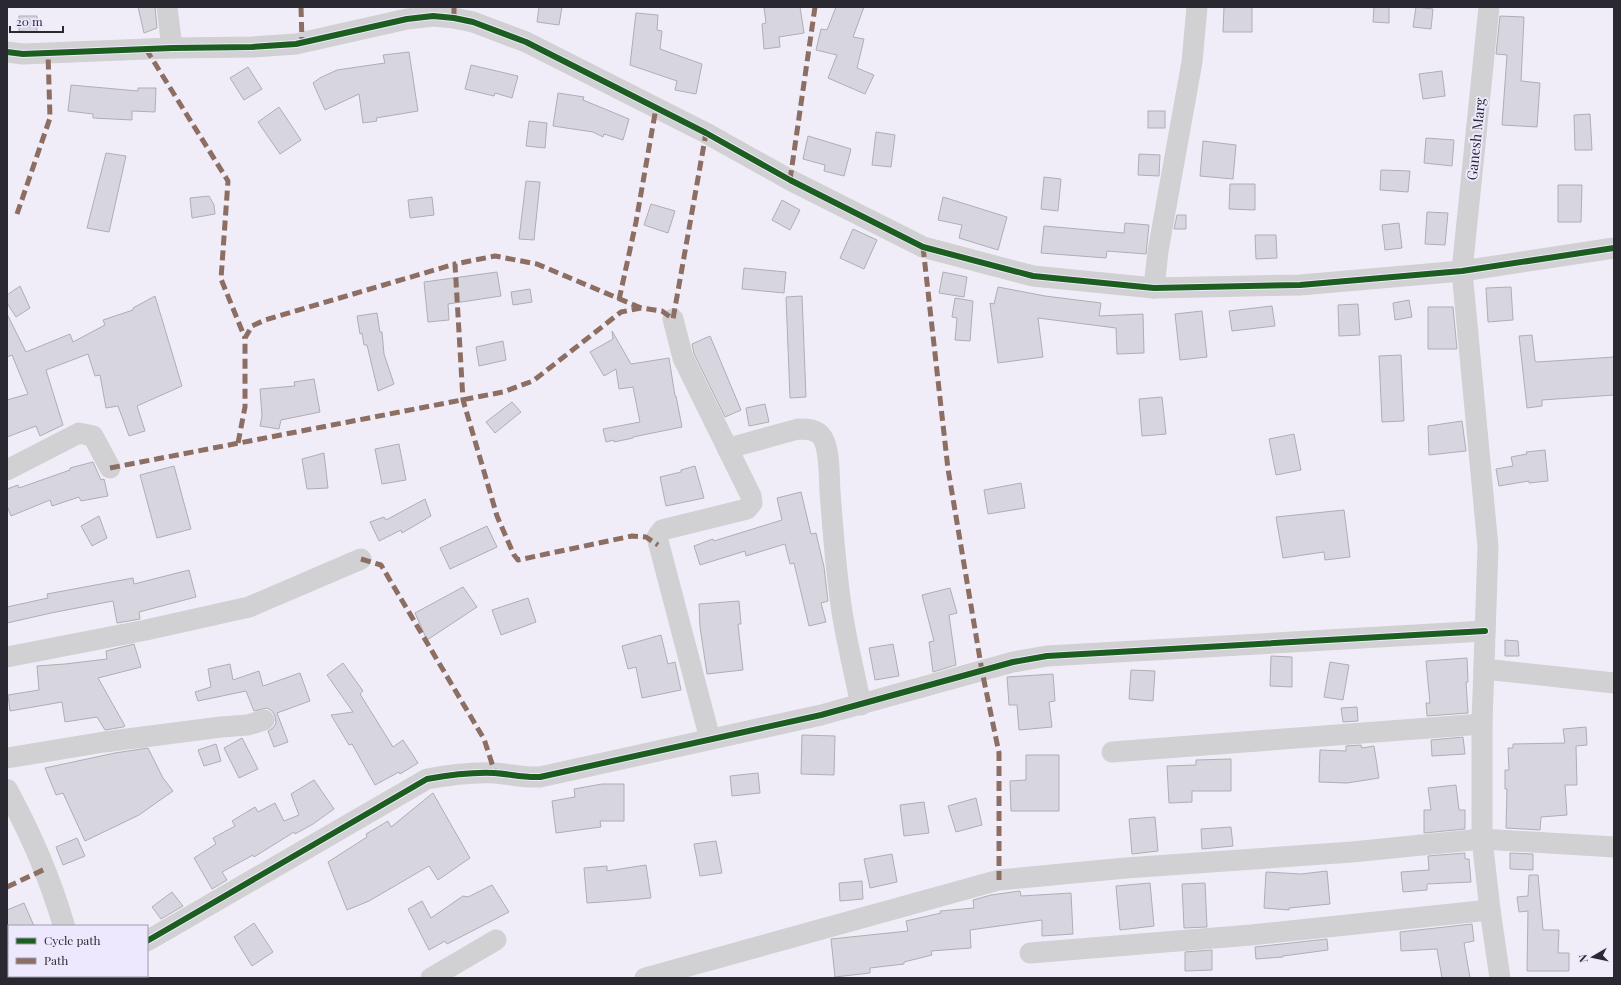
<svg xmlns="http://www.w3.org/2000/svg" width="1621" height="985" font-family="'Playfair Display',serif">
  <style>
    .building { fill: #d7d5de; stroke: #afadb5 }
    .lines { fill: none; stroke-linecap: round; stroke-linejoin: round }
    .minor { stroke: #d1d0d3; stroke-width: 21 }
    .major { stroke: #d1d0d3; stroke-width: 22 }
    .quiet { stroke: #8d6e63; stroke-width: 5; stroke-dasharray: 10 5; stroke-linecap: butt }
    .cycleway-casing { stroke: #ede8fd; stroke-width: 8 }
    .cycleway { stroke: #1b5e20; stroke-width: 6 }
    .labels { text-anchor: middle; stroke-width: 4; stroke-linejoin: round; paint-order: stroke }
    .street-label { font-size: 14px; fill: #2a2931; stroke: #ede8fd }
  </style>
  <rect width="100%" height="100%" fill="#f0edf8"/>
  <g class="building">
    <path d="M138,7H155L157,28L144,33Z"/>
    <path d="M539,7H562L559,25L537,22Z"/>
    <path d="M764,7H800L804,33L779,37L780,47L764,49L762,24L766,23Z"/>
    <path d="M836,7H864L853,37L864,39L857,68L874,75L865,94L828,78L837,55L816,50L821,29L827,30Z"/>
    <path d="M1224,7H1252V32H1223Z"/>
    <path d="M1374,7H1389V23L1373,22Z"/>
    <path d="M1416,7L1433,9L1431,29L1413,27Z"/>
    <path d="M636,13L658,15L657,30L662,31L660,49L702,64L696,94L675,90L677,81L630,65Z"/>
    <path d="M19,16H37V32L19,31Z"/>
    <path d="M1500,16L1524,17L1521,81L1540,83L1537,127L1502,125L1507,55L1496,54Z"/>
    <path d="M409,52L418,111L376,118L377,121L363,123L359,94L325,110L313,83L320,78L337,70L385,63L383,55Z"/>
    <path d="M471,65L518,76L512,98L495,93L494,96L465,89Z"/>
    <path d="M248,67L262,89L244,100L230,78Z"/>
    <path d="M1442,71L1445,96L1423,99L1419,74Z"/>
    <path d="M71,85L138,91V88H156L155,112L132,111V120L93,118V114L68,111Z"/>
    <path d="M558,93L584,97L583,100L629,119L623,140L604,134L603,137L593,132L553,126Z"/>
    <path d="M279,107L301,140L280,154L258,122Z"/>
    <rect x="1148" y="111" width="17" height="17"/>
    <path d="M1590,114L1592,150H1575L1574,115Z"/>
    <path d="M529,121L547,123L545,148L526,146Z"/>
    <path d="M876,132L895,135L891,167L872,165Z"/>
    <path d="M808,136L851,149L844,176L824,171L825,165L803,159Z"/>
    <path d="M1426,138L1454,140L1452,166L1424,163Z"/>
    <path d="M1203,141L1236,145L1233,179L1200,176Z"/>
    <path d="M106,153L126,156L109,232L87,228Z"/>
    <path d="M1139,154L1160,155L1159,176L1138,175Z"/>
    <path d="M1381,170L1410,171L1408,192L1380,190Z"/>
    <path d="M1044,177L1061,179L1058,211L1041,209Z"/>
    <path d="M526,181L540,182L534,240L519,239Z"/>
    <path d="M1230,184H1255V210L1229,209Z"/>
    <path d="M1558,185H1582L1581,222H1558Z"/>
    <path d="M209,196L214,205L215,214L192,218L190,198Z"/>
    <path d="M432,197L434,215L410,218L408,200Z"/>
    <path d="M943,197L1007,217L998,250L959,238L962,225L938,220Z"/>
    <path d="M782,200L800,210L790,230L772,220Z"/>
    <path d="M651,204L675,211L668,233L644,225Z"/>
    <path d="M1427,212L1448,213L1445,245L1425,244Z"/>
    <path d="M1177,215H1186V229H1174Z"/>
    <path d="M1125,223L1149,225L1146,254L1107,251L1106,258L1041,253L1044,226L1124,233Z"/>
    <path d="M1399,223L1402,248L1385,250L1382,225Z"/>
    <path d="M853,229L877,240L864,269L840,258Z"/>
    <path d="M1255,235H1276L1277,258L1256,259Z"/>
    <path d="M744,268L786,272L784,293L742,289Z"/>
    <path d="M497,272L501,296L448,304L449,320L428,322L424,282Z"/>
    <path d="M943,272L967,277L964,297L939,293Z"/>
    <path d="M20,286L30,308L16,317L7,303V295Z"/>
    <path d="M998,287L1045,296L1101,303L1099,316L1143,314L1144,353L1117,354L1116,328L1038,318L1043,357L998,363L990,303L994,304Z"/>
    <path d="M1511,287L1513,320L1488,322L1486,288Z"/>
    <path d="M530,289L532,302L513,305L511,292Z"/>
    <path d="M155,296L182,386L137,406L145,431L129,436L118,406L106,408L100,375L95,376L88,354L46,370L63,425L40,436L36,426L7,437V400L28,394L12,355L7,357V314L26,352L70,334L73,342L105,325L103,320L133,310V308Z"/>
    <path d="M802,296L806,397L790,398L786,297Z"/>
    <path d="M955,298L973,301L970,341L955,340L957,318L952,317Z"/>
    <path d="M1409,300L1412,317L1395,320L1393,303Z"/>
    <path d="M1358,304L1360,335L1339,336L1338,305Z"/>
    <path d="M1272,306L1275,326L1232,331L1229,311Z"/>
    <path d="M1428,307H1453L1457,349H1428Z"/>
    <path d="M1202,311L1207,357L1180,360L1175,314Z"/>
    <path d="M377,313L380,332H382L384,354L394,384L378,391L367,345H364L362,333L360,334L357,316Z"/>
    <path d="M612,331L631,364L669,358L675,396H676L682,427L633,437V438L614,442V440L606,442L603,429L640,422L633,387L619,389L616,369L604,376L590,352L613,339Z"/>
    <path d="M1532,335L1535,361L1537,362L1614,357V395L1542,400V406L1527,408L1519,336Z"/>
    <path d="M710,336L741,410L725,417L694,354L692,344Z"/>
    <path d="M503,341L506,360L479,366L476,347Z"/>
    <path d="M1401,355L1404,421L1382,422L1379,356Z"/>
    <path d="M314,379L320,412L281,420L279,429L260,426L262,416L260,389L295,386L294,382Z"/>
    <path d="M1162,397L1166,434L1142,436L1139,399Z"/>
    <path d="M512,402L521,412L495,433L486,422Z"/>
    <path d="M765,404L769,422L749,426L746,408Z"/>
    <path d="M1462,421L1466,451L1429,455L1428,426Z"/>
    <path d="M1294,434L1301,470L1276,475L1269,439Z"/>
    <path d="M399,444L406,480L382,484L375,449Z"/>
    <path d="M1545,450L1548,481L1529,483V481L1499,486L1496,469L1513,466L1511,457L1527,454L1526,452Z"/>
    <path d="M324,453L328,488L307,489L302,459Z"/>
    <path d="M93,462L101,480L104,479L108,496L81,501L79,497L52,506L50,500L11,516L7,506V489L18,485L19,488L70,470V468Z"/>
    <path d="M174,466L191,529L157,538L140,475Z"/>
    <path d="M695,466L704,498L666,506L660,477L681,472V470Z"/>
    <path d="M1021,483L1025,508L988,514L984,490Z"/>
    <path d="M801,492L811,534L816,533L824,567L828,601L821,603L826,622L809,626L794,563L790,564L785,544L746,556L745,551L700,565L694,546L713,539L714,541L782,520L777,498Z"/>
    <path d="M425,499L431,516L402,533L401,530L379,541L370,522L384,517L386,520Z"/>
    <path d="M1344,510L1350,557L1325,560L1324,552L1283,558L1276,517Z"/>
    <path d="M99,516L107,538L92,546L81,526Z"/>
    <path d="M487,526L497,547L450,569L440,548Z"/>
    <path d="M189,570L196,597L139,612L140,619L117,623L113,601L51,613L7,623V607L48,598L47,594L133,578L134,584Z"/>
    <path d="M463,587L477,607L427,640L415,613Z"/>
    <path d="M950,588L957,613L949,615L956,665L933,672L929,642L934,641L922,595Z"/>
    <path d="M528,598L536,622L501,635L492,610Z"/>
    <path d="M739,601L741,624H738L743,670L707,674L700,627L699,604Z"/>
    <path d="M661,635L668,664L675,662L681,690L642,698L636,667L628,669L622,646Z"/>
    <path d="M1505,640L1518,641L1519,656H1505Z"/>
    <path d="M134,644L141,667L98,678L125,726L123,727L105,730L97,717L65,722L62,702L10,711L8,695L39,690L37,666L65,664L107,659L106,651Z"/>
    <path d="M893,644L899,676L875,680L869,648Z"/>
    <path d="M1271,656L1292,657V687L1270,686Z"/>
    <path d="M1467,658L1468,682H1466L1468,713L1427,716L1426,703H1430L1426,661Z"/>
    <path d="M1330,662L1349,665L1343,700L1324,697Z"/>
    <path d="M343,663L363,691L360,694L393,747L403,740L418,763L400,774L399,772L375,785L352,744L349,745L331,715L353,712L327,675Z"/>
    <path d="M230,664L233,680L259,671L263,686L300,673L310,701L277,713L288,742L274,747L268,731L273,728L276,723L275,716L272,711L267,708L254,711L246,691L198,701L195,692L211,687L208,669Z"/>
    <path d="M1131,670L1155,671L1153,701L1129,699Z"/>
    <path d="M1053,674L1055,701L1049,702L1052,727L1019,730L1017,705H1009L1007,677Z"/>
    <path d="M1357,707L1358,721L1343,722L1341,708Z"/>
    <path d="M1586,727L1587,745L1576,746L1577,785H1565L1567,815L1541,817L1540,830L1506,828L1507,789H1505V770H1509L1508,748H1513V744L1565,743L1563,729Z"/>
    <path d="M802,735L835,736L834,775L801,774Z"/>
    <path d="M1463,737L1465,754L1432,756L1431,740Z"/>
    <path d="M242,738L258,769L239,778L224,748Z"/>
    <path d="M216,744L221,761L204,766L198,750Z"/>
    <path d="M1361,745L1362,748L1374,746L1379,778L1347,783L1319,782L1320,750L1346,751V746Z"/>
    <path d="M148,748L163,778L173,791L139,815L85,841L63,793L56,795L45,768L115,753Z"/>
    <path d="M1026,755H1059V811H1011L1010,781L1026,780Z"/>
    <path d="M1231,759V791H1192V802L1169,803L1167,766L1196,765V760Z"/>
    <path d="M758,773L760,793L732,796L730,776Z"/>
    <path d="M314,780L334,809L313,824L295,834L294,832L254,857L253,855L222,872L227,880L212,889L194,858L216,844L213,838L235,826L232,821L255,807L258,812L275,803L284,821L299,815L291,794Z"/>
    <path d="M602,784H624V821H600L601,827L556,833L552,801L575,797L574,789Z"/>
    <path d="M1456,785L1459,810H1465V829L1424,833V810H1431L1428,788Z"/>
    <path d="M433,793L470,858L438,880L429,866L369,901L347,910L328,862L367,837L366,834L388,821L391,827Z"/>
    <path d="M976,798L982,825L956,832L948,806Z"/>
    <path d="M924,802L929,833L904,836L900,805Z"/>
    <path d="M1155,817L1158,851L1132,854L1129,819Z"/>
    <path d="M1231,827L1233,846L1202,849L1201,829Z"/>
    <path d="M77,838L85,856L63,865L56,847Z"/>
    <path d="M716,841L722,873L700,876L694,844Z"/>
    <path d="M1465,853V859H1469L1471,882L1427,884V890L1403,892L1401,872L1429,870L1428,856Z"/>
    <path d="M1510,853L1533,854V870L1510,869Z"/>
    <path d="M892,854L897,882L870,888L864,859Z"/>
    <path d="M646,865L651,898L630,900L587,903L584,868L607,866V871Z"/>
    <path d="M1327,871L1330,904L1289,908V910L1264,908L1266,872L1301,874Z"/>
    <path d="M1529,875H1538L1543,930H1559L1558,953H1569V971H1527L1528,911L1519,912L1517,897L1528,896Z"/>
    <path d="M862,881L863,899L840,901L839,883Z"/>
    <path d="M1150,883L1154,926L1120,930L1116,886Z"/>
    <path d="M1205,883L1207,927L1184,928L1182,884Z"/>
    <path d="M492,885L509,912L447,944L445,941L429,950L408,909L422,901L431,918L463,896L468,897Z"/>
    <path d="M1020,891L1021,896L1071,893L1073,934L1042,936V920L970,930L971,948L931,951L932,955L904,962V964L870,968V973L835,977L831,939L908,931L906,921L941,913L940,911L974,908L973,900L991,895Z"/>
    <path d="M172,892L183,906L161,919L152,907Z"/>
    <path d="M24,903L34,926H7V910Z"/>
    <path d="M254,923L273,952L252,966L234,937Z"/>
    <path d="M1472,924L1474,941L1464,943L1470,978H1442L1437,949L1401,951L1400,932Z"/>
    <path d="M1327,939L1328,950L1283,956V957L1256,959L1255,947Z"/>
    <path d="M1212,950V970L1185,971V952Z"/>
  </g>
  <g class="lines">
    <g class="minor">
      <path d="M167,7L172,48"/>
      <path d="M1489,7L1462,271L1488,547L1482,724V839L1490,910L1500,978"/>
      <path d="M7,52L23,54L172,48L252,47L296,44L407,19L433,16L454,18L473,22L526,42L706,133L790,180L923,247L1033,276L1154,288L1300,285L1462,271L1614,248"/>
      <path d="M1154,288L1158,251L1192,62L1197,7"/>
      <path d="M673,319L683,358L751,496L752,503L747,509L662,530L657,537L710,739"/>
      <path d="M728,450L740,445L798,429C807,429 817,429 822,437C830,448 829,477 830,491C833,533 836,576 843,618C848,647 855,676 861,705"/>
      <path d="M7,470L79,433L93,436L110,468"/>
      <path d="M7,657L146,630L249,607L361,559"/>
      <path d="M1484,669L1614,683"/>
      <path d="M1112,752L1482,724"/>
      <path d="M7,758L104,742L221,727L248,725L264,720"/>
      <path d="M147,941L427,779C449,775 471,772 494,773C510,774 524,778 540,777L821,715L1013,662L1047,656L1485,631"/>
      <path d="M1030,953L1251,935L1490,910"/>
      <path d="M431,978L496,940"/>
      <path d="M645,978L999,880L1126,868L1352,852L1482,839L1614,847"/>
    </g>
    <g class="major">
      <path d="M7,790C31,834 50,878 64,926"/>
      <path d="M79,976L80,978"/>
    </g>
    <g class="quiet">
      <path d="M301,7L302,42"/>
      <path d="M454,18V7"/>
      <path d="M146,49L228,181L221,279L245,338"/>
      <path d="M790,180L815,7"/>
      <path d="M17,214L50,118L48,53"/>
      <path d="M923,247L948,469L982,671L999,753V880"/>
      <path d="M619,300L636,222L656,108"/>
      <path d="M641,308L537,264L495,256L455,264L463,400L497,516L514,555L518,560L632,536L646,537L658,545"/>
      <path d="M238,443L245,407V338L252,326L265,320L455,264"/>
      <path d="M110,468L503,392L533,381L621,312L641,308L662,311L673,319L706,133"/>
      <path d="M361,559L381,565L484,739L495,773"/>
      <path d="M7,887L45,869"/>
    </g>
    <defs>
      <g id="cycleway">
        <path d="M7,52L23,54L172,48L252,47L296,44L407,19L433,16L454,18L473,22L526,42L706,133L790,180L923,247L1033,276L1154,288L1300,285L1462,271L1614,248"/>
        <path d="M147,941L427,779C449,775 471,772 494,773C510,774 524,778 540,777L821,715L1013,662L1047,656L1485,631"/>
      </g>
    </defs>
    <use href="#cycleway" class="cycleway-casing"/>
    <use href="#cycleway" class="cycleway"/>
  </g>
  <g class="labels">
    <g class="street-label">
      <text transform="translate(1476 139) rotate(-84)" y="5">Ganesh Marg</text>
    </g>
  </g>
  <rect width="1621" height="985" fill="none" stroke="#2a2931" stroke-width="16"/>
  <rect x="8" y="925" width="140" height="52" fill="#ede8fd" stroke="#9f9cab"/>
  <rect x="16" y="938" width="20" height="6" fill="#1b5e20" stroke="#9f9cab"/>
  <text x="44" y="945" font-size="12" fill="#2a2931">Cycle path</text>
  <rect x="16" y="958" width="20" height="6" fill="#8d6e63" stroke="#9f9cab"/>
  <text x="44" y="965" font-size="12" fill="#2a2931">Path</text>
  <g transform="translate(1593 957) rotate(261)" stroke="#ede8fd" stroke-width="3" paint-order="stroke">
  <path d="M0-3L7 15L0 10L-7 15Z" fill="#2a2931"/>
  <text y="-6" font-size="11" font-weight="bold" text-anchor="middle" fill="#2a2931">N</text>
  </g>
  <path d="M10 26v6h53v-6" fill="none" stroke="#2a2931" stroke-width="2"/>
  <text x="16" y="26" font-size="12" fill="#2a2931" stroke="#ede8fd" stroke-width="3" paint-order="stroke">20 m</text>
</svg>
